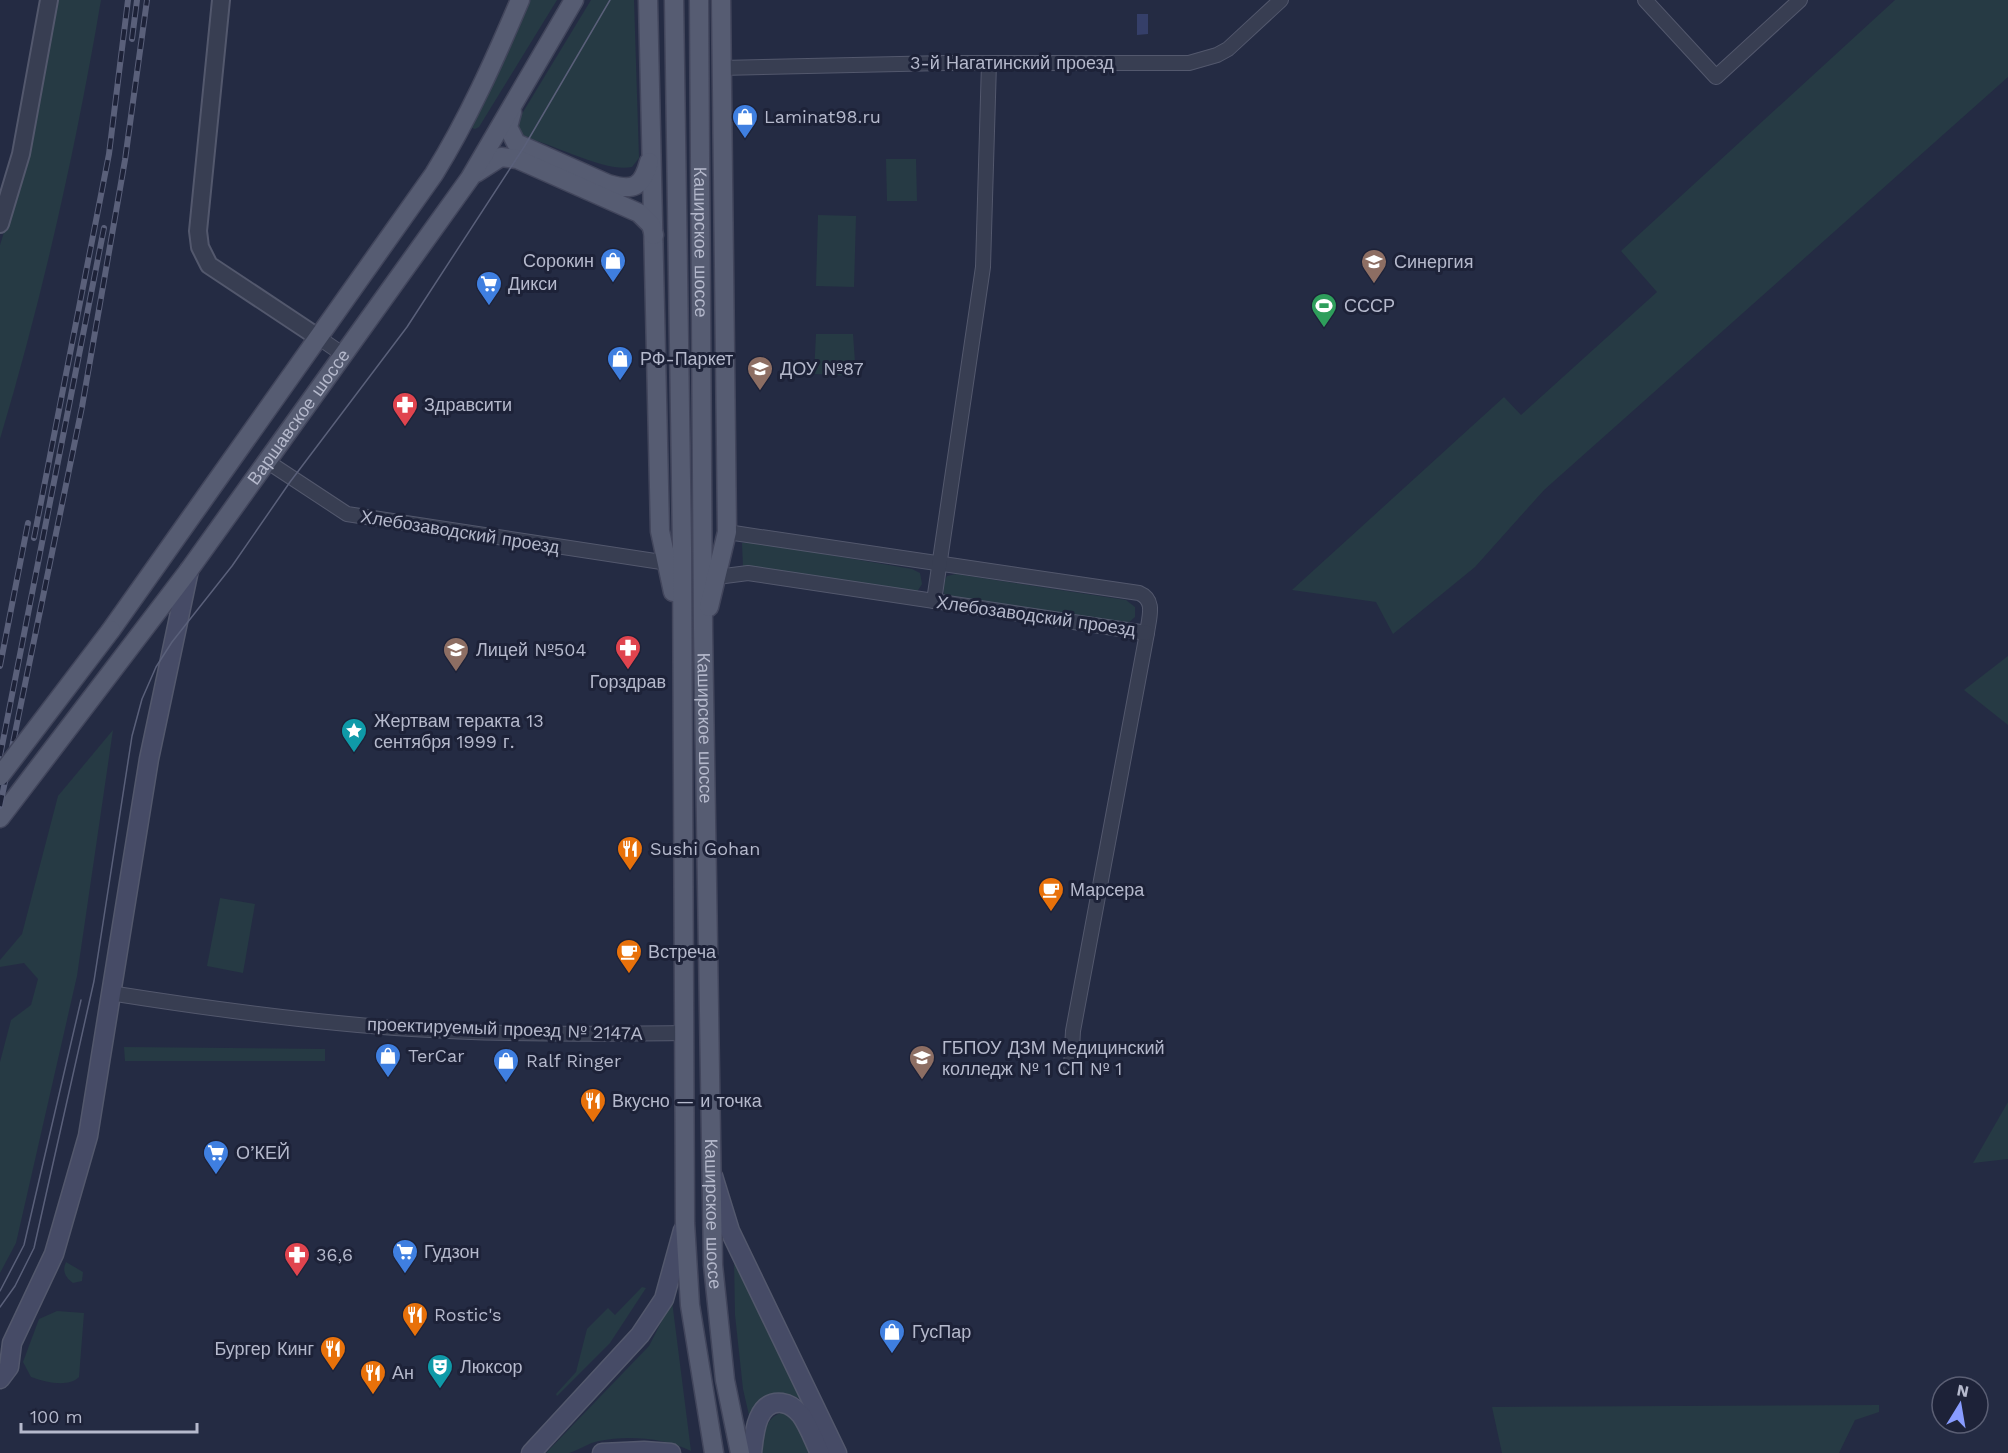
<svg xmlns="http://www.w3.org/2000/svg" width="2008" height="1453" font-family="'Work Sans',sans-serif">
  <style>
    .green { fill: #263a44 }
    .water { fill: #353f69 }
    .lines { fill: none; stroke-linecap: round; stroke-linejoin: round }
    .minor-casing { stroke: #53586d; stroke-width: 16 }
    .tertiary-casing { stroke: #53586d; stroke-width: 20 }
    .secondary-casing { stroke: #53586d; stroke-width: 21 }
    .primary-casing { stroke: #42465c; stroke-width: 21 }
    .minor { stroke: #383e52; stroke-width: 14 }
    .tertiary { stroke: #383e52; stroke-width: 16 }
    .secondary { stroke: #464b66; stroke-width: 18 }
    .primary { stroke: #565c72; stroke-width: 18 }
    .tram { stroke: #5a607a; stroke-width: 1.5 }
    .rail-casing { stroke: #5a607a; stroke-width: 6 }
    .rail { stroke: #1d2238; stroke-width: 4; stroke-dasharray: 11; stroke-linecap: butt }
    .primary-bridge-casing { stroke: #42465c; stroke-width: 21; stroke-linecap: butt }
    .primary-bridge { stroke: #565c72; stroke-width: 18 }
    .labels { text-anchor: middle; stroke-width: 6; stroke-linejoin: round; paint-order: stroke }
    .street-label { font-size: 18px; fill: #b5b9cc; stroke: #1d2238 }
    .poi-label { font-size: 18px; fill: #b5b9cc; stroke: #1d2238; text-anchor: start }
  </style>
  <rect width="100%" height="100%" fill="#242b43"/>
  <g class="green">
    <path d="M56,0H101C76,148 43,295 0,439V245L28,155Z"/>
    <path d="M525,0H557L479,127L475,129L469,127Z"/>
    <path d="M591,0H634L639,158L632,167C605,173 553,143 522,137L517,129L520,117Z"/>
    <path d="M1895,0H2008V77L1544,490L1475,567L1393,634L1376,602L1292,590L1504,397L1521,415L1657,292L1621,251Z"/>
    <path d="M886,159H916L917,201H887Z"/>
    <path d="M818,215L856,216L854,287L816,286Z"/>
    <path d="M816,334H853L856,376L814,374Z"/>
    <path d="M755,542L912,569L920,573L922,584L917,592L743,568L742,543Z"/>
    <path d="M956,574L1126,600L1135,607V617L1127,624L945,597C942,589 943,583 947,576Z"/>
    <path d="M2008,656V725L1964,690Z"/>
    <path d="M113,730L77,976L16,1243L0,1273V1062L11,1020L31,1005L38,979L24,963L0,967V960L22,934L58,796Z"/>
    <path d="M220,898L255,904L243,973L207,966Z"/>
    <path d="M124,1047L325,1049V1061H125Z"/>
    <path d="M2008,1102V1159L1973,1163Z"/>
    <path d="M734,1258L804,1400C772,1386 767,1397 751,1424L743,1389L735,1315Z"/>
    <path d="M66,1262L83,1272L82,1281L73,1283C65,1277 62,1271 66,1262Z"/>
    <path d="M642,1287L646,1288L610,1343L557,1396L556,1394L576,1372L587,1329L608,1308L615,1315Z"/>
    <path d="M672,1301L691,1451C665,1438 628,1435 599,1441C588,1443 579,1450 569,1453C563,1453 552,1453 546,1453L649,1346Z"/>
    <path d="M57,1311L84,1313L79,1377C68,1388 45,1382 31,1377L23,1362L39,1319Z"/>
    <path d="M1879,1405V1412L1855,1420L1839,1453H1502L1492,1407Z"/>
    <path d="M781,1413L794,1417L813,1453H761C764,1438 764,1418 781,1413Z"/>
  </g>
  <path class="water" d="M1137,14H1148V34L1137,35Z"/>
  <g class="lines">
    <defs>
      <g id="minor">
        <path d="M1645,0L1716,77L1800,0"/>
        <path d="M721,68L945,63H1189L1217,55L1228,49L1281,0"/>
        <path d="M319,338L344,355"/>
        <path d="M268,462L347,514L668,563"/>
        <path d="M727,532L1139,593C1156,600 1149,617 1147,633L1073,1031L1071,1067"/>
        <path d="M717,577L748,573L1147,633"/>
        <path d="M934,601L983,267L989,63"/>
        <path d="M110,993C211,1009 311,1023 412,1029C503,1035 594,1034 685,1033"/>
      </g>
      <g id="tertiary">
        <path d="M221,0L198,231L200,247L209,265L319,338"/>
        <path d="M0,224L21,154L49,0"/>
      </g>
      <g id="secondary">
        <path d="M713,1176L730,1231L837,1453"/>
        <path d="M0,1379L9,1367L12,1343L54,1254L88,1136L149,759L189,570"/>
        <path d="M531,1453L640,1335L664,1299L683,1230"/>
        <path d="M602,1453L644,1451L671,1453"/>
        <path d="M752,1453C754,1435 756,1400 782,1403C790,1404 796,1409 801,1415C809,1426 814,1441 820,1453"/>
      </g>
      <g id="primary">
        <path d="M648,0L660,531L673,592"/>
        <path d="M674,0L682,548L685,1223L690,1305L714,1453"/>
        <path id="s1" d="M699,0L703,629L713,1265L725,1380L740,1453"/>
        <path d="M512,112L508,127L516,143L608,184C633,191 642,188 649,162"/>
        <path d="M476,173L501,157L517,159L639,213L651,225L654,235"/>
        <path d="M709,607L727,532L721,0"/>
        <path d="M111,630L434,174C468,119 495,59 520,0"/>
        <path id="s2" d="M0,818L189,570L470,178L574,0"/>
      </g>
    </defs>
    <use href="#minor" class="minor-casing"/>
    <use href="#tertiary" class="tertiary-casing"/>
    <use href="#secondary" class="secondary-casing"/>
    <use href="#primary" class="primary-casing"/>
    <use href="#minor" class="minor"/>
    <use href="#tertiary" class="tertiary"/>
    <use href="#secondary" class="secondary"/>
    <use href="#primary" class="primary"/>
    <g class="tram">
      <path d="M0,1291L24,1245L81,1000"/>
      <path d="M0,1307L15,1286L34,1248L94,981L132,736L142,699L156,667L172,642L232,566L290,482L407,327L524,147L610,0"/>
    </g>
    <defs>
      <g id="rail">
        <path d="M132,39L137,0"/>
        <path d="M34,538L109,154L128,0"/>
        <path d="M0,666L28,523"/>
        <path d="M0,756L104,228"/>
        <path d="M0,806L82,407L125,160L147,0"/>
      </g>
    </defs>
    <use href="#rail" class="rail-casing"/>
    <use href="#rail" class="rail"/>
    <defs>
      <path id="primary-bridge" d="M0,776L111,630"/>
    </defs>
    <use href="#primary-bridge" class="primary-bridge-casing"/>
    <use href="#primary-bridge" class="primary-bridge"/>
  </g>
  <defs>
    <symbol id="shop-pin" viewBox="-11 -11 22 30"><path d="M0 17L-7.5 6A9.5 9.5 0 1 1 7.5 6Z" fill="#3f7fe0" stroke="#1d2238"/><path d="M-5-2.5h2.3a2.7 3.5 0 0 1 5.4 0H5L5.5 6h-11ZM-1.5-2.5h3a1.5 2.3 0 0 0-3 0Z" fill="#fff"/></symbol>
    <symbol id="university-pin" viewBox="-11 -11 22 30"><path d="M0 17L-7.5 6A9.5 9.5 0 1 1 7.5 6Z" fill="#8d6e63" stroke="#1d2238"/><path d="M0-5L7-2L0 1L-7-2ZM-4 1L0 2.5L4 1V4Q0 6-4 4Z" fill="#fff"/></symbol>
    <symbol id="supermarket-pin" viewBox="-11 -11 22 30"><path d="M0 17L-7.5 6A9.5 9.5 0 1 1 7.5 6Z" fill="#3f7fe0" stroke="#1d2238"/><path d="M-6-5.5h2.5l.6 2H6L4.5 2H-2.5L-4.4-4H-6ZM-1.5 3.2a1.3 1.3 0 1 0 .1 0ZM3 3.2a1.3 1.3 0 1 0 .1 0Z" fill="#fff"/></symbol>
    <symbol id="stadium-pin" viewBox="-11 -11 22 30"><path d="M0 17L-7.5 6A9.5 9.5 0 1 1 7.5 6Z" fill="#2e9e5b" stroke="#1d2238"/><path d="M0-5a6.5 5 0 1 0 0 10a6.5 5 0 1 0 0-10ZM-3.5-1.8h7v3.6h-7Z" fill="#fff"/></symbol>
    <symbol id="school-pin" viewBox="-11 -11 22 30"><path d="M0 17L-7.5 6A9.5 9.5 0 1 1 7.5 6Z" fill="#8d6e63" stroke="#1d2238"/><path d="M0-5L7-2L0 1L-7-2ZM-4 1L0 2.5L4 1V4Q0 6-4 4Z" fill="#fff"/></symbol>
    <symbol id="pharmacy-pin" viewBox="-11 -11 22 30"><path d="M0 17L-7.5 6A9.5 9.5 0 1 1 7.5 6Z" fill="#e0444e" stroke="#1d2238"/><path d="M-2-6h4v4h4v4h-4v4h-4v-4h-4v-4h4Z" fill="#fff"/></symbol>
    <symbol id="sight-pin" viewBox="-11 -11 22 30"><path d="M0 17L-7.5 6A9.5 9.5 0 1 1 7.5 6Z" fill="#0f9aa8" stroke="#1d2238"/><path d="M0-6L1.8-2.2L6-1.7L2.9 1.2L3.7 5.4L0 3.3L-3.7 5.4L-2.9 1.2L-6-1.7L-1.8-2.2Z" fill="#fff"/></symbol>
    <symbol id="restaurant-pin" viewBox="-11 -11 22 30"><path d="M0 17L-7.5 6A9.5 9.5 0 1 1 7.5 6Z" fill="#e8710a" stroke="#1d2238"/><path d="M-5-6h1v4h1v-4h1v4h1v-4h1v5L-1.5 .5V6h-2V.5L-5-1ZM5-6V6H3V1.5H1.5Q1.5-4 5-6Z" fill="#fff"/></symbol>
    <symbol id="cafe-pin" viewBox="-11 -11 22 30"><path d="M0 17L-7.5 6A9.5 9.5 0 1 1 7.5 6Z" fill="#e8710a" stroke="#1d2238"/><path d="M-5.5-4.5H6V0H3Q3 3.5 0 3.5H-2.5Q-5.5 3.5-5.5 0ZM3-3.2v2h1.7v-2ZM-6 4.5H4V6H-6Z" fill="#fff"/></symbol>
    <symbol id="theatre-pin" viewBox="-11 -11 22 30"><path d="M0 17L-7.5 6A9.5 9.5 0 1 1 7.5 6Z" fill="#0f9aa8" stroke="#1d2238"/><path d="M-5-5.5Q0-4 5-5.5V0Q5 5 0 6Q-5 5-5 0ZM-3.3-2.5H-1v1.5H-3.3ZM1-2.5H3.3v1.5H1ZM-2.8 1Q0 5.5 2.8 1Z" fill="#fff"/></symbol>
  </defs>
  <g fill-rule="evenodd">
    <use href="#shop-pin" x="730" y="102" width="30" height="40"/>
    <use href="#shop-pin" x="598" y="246" width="30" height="40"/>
    <use href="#university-pin" x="1359" y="247" width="30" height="40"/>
    <use href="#supermarket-pin" x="474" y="269" width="30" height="40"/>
    <use href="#stadium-pin" x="1309" y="291" width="30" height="40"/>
    <use href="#shop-pin" x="605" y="344" width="30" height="40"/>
    <use href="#school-pin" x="745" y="354" width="30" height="40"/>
    <use href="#pharmacy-pin" x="390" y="390" width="30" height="40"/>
    <use href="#pharmacy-pin" x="613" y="633" width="30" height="40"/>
    <use href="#school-pin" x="441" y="635" width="30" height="40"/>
    <use href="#sight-pin" x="339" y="716" width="30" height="40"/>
    <use href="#restaurant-pin" x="615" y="834" width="30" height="40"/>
    <use href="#cafe-pin" x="1036" y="875" width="30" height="40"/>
    <use href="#cafe-pin" x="614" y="937" width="30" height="40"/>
    <use href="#shop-pin" x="373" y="1041" width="30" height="40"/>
    <use href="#school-pin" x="907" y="1043" width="30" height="40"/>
    <use href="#shop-pin" x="491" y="1046" width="30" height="40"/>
    <use href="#restaurant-pin" x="578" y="1086" width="30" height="40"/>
    <use href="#supermarket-pin" x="201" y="1138" width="30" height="40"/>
    <use href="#supermarket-pin" x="390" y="1237" width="30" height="40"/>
    <use href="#pharmacy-pin" x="282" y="1240" width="30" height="40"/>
    <use href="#restaurant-pin" x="400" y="1300" width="30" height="40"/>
    <use href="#shop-pin" x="877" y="1317" width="30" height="40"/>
    <use href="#restaurant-pin" x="318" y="1334" width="30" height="40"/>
    <use href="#theatre-pin" x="425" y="1352" width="30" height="40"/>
    <use href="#restaurant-pin" x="358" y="1358" width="30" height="40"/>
  </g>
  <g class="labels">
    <g class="street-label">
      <text x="1012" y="69">3-й Нагатинский проезд</text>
      <text dy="6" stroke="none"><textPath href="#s1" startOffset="242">Каширское шоссе</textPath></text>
      <text dy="6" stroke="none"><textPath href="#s2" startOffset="500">Варшавское шоссе</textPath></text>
      <text transform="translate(460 532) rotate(9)" y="6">Хлебозаводский проезд</text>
      <text transform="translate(1036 616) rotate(8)" y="6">Хлебозаводский проезд</text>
      <text dy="6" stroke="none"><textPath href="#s1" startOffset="728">Каширское шоссе</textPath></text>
      <text transform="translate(505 1029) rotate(2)" y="6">проектируемый проезд № 2147А</text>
      <text dy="6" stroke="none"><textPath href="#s1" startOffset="1214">Каширское шоссе</textPath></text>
    </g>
    <g class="poi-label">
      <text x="764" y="123">Laminat98.ru</text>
      <text x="594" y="267" text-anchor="end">Сорокин</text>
      <text x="1394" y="268">Синергия</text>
      <text x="508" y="290">Дикси</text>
      <text x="1344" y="312">СССР</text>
      <text x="640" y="365">РФ-Паркет</text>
      <text x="780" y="375">ДОУ №87</text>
      <text x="424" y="411">Здравсити</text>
      <text x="476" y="656">Лицей №504</text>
      <text x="628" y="688" text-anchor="middle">Горздрав</text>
      <text x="374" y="727">Жертвам теракта 13<tspan x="374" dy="21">сентября 1999 г.</tspan></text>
      <text x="650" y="855">Sushi Gohan</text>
      <text x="1070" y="896">Марсера</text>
      <text x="648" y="958">Встреча</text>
      <text x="942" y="1054">ГБПОУ ДЗМ Медицинский<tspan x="942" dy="21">колледж № 1 СП № 1</tspan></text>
      <text x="408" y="1062">TerCar</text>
      <text x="526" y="1067">Ralf Ringer</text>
      <text x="612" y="1107">Вкусно — и точка</text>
      <text x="236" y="1159">О’КЕЙ</text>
      <text x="424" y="1258">Гудзон</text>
      <text x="316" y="1261">36,6</text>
      <text x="434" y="1321">Rostic's</text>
      <text x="912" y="1338">ГусПар</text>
      <text x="314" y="1355" text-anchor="end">Бургер Кинг</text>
      <text x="460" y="1373">Люксор</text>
      <text x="392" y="1379">Ан</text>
    </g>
  </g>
  <g transform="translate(1960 1405) rotate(11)"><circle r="28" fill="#1d2238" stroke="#5a5e73" stroke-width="1.5"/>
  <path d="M0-4.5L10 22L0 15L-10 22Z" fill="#889cff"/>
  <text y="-9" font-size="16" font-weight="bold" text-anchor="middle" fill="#b5b9cc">N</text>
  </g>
  <path d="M21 1423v9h176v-9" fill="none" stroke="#b5b9cc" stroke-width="3"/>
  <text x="30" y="1423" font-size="18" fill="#b5b9cc" stroke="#1d2238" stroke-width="4.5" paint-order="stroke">100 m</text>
</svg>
